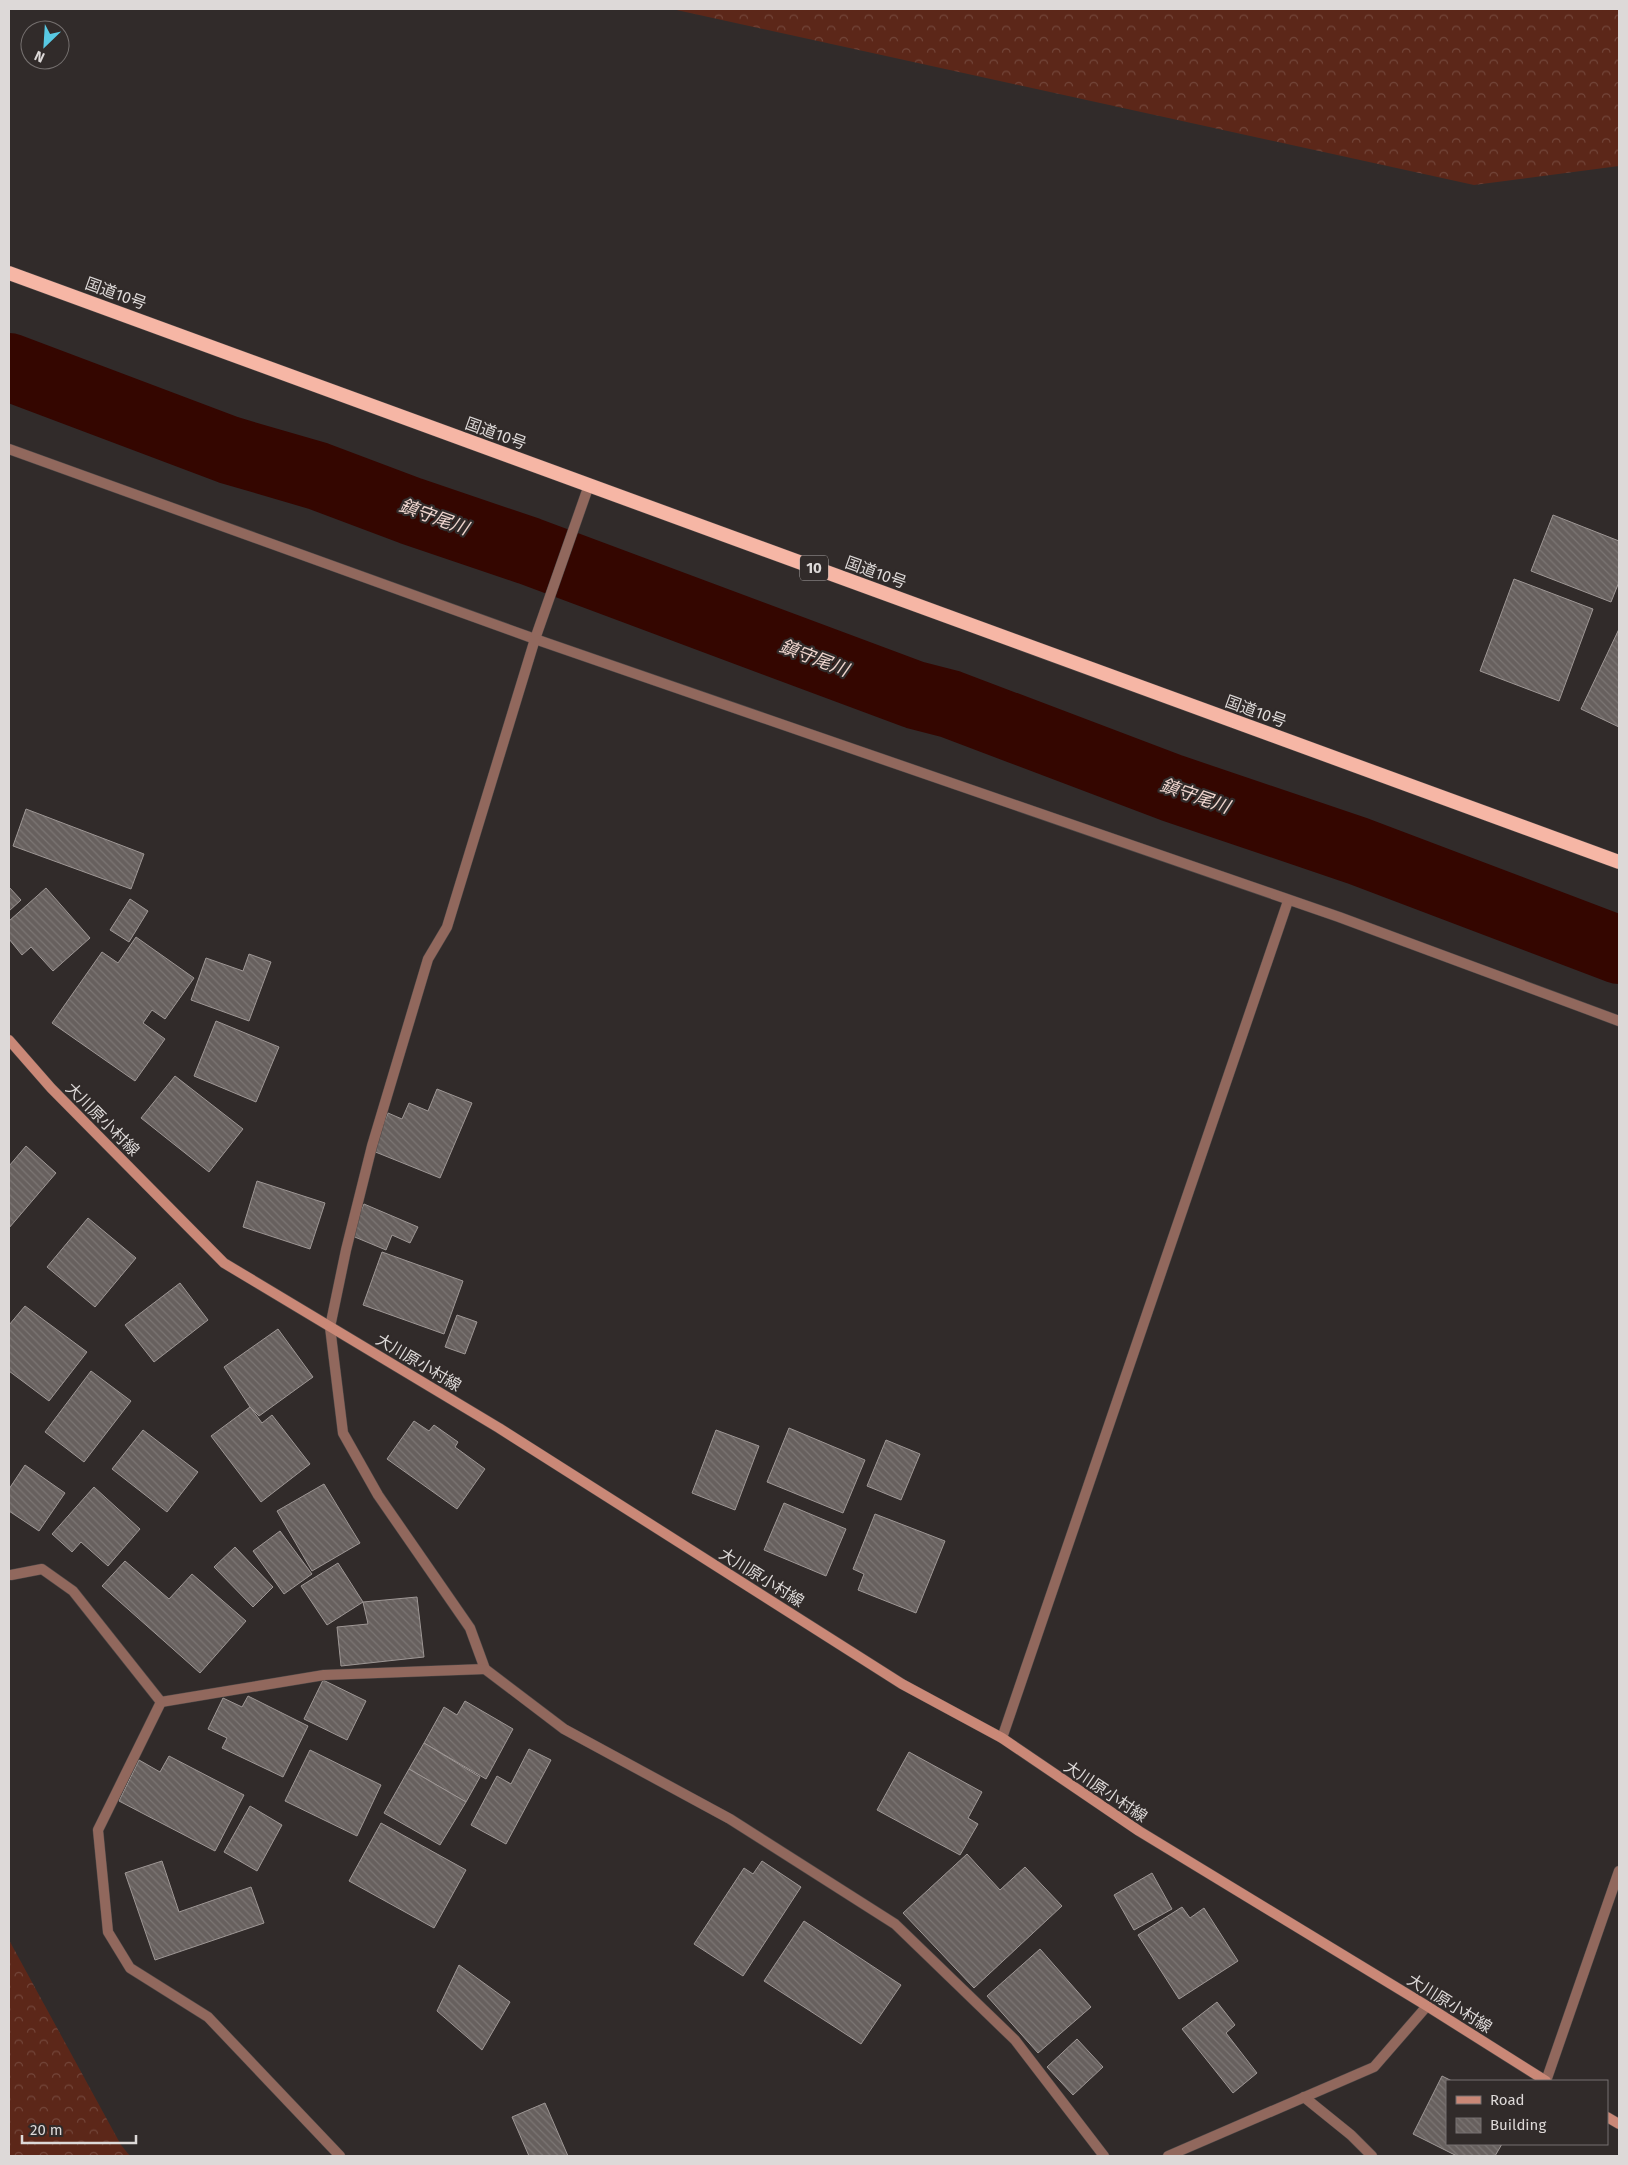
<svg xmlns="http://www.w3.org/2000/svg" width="1628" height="2165" font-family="'Fira Sans','Noto Sans JP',sans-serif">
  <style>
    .forest { fill: url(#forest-crowns) }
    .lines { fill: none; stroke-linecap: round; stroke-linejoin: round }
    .river { stroke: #340600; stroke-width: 68 }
    .building { fill: url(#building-back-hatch); stroke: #9e9795 }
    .minor-casing { stroke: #4d4746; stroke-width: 11 }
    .secondary-casing { stroke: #4d4746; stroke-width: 11 }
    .trunk-casing { stroke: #4d4746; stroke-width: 15 }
    .minor { stroke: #91685d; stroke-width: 10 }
    .secondary { stroke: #ca8877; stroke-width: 10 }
    .trunk { stroke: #f6b6a5; stroke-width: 14 }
    .labels { text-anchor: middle; stroke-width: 4.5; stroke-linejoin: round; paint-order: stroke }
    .shield { fill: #312b2a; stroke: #a9a5a4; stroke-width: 1 }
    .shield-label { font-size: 15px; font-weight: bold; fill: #ddd9d8 }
    .street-label { font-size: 16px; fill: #ddd9d8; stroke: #312b2a }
    .water-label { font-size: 18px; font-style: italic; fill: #efd5ce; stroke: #312b2a }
  </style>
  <defs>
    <pattern id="forest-crowns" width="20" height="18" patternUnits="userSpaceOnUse" patternTransform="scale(1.25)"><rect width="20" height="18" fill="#5c2719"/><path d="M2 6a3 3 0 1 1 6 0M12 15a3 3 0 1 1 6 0" fill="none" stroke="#73463a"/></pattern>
    <pattern id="building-back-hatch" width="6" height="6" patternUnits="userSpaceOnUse" patternTransform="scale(1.25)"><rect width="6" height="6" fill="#67605e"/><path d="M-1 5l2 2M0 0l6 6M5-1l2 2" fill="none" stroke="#7c7674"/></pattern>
  </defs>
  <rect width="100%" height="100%" fill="#312b2a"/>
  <g class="forest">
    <path d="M672,9H1619V166L1474,185Z"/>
    <path d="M9,1940L121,2145L130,2156H9Z"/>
  </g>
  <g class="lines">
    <path class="river" d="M9,367L229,450L318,476L411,511L529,551L915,695L950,704L1172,788L1358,851L1619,950"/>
  </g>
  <g class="building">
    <path d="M1553,515L1619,541V582L1611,602L1531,571Z"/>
    <path d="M1514,579L1593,609L1559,701L1480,671Z"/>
    <path d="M1619,629V727L1581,709Z"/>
    <path d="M26,809L144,854L131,889L13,846Z"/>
    <path d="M9,887L21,900L9,911Z"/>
    <path d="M46,888L90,938L53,971L31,947L22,955L9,939V921Z"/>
    <path d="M130,899L148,911L129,942L110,930Z"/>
    <path d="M136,937L194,978L165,1019L152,1010L143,1023L165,1039L135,1081L52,1023L102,952L118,963Z"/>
    <path d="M249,954L271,962L249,1021L191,1000L206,958L243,971Z"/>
    <path d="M216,1021L279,1047L256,1102L194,1076Z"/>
    <path d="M175,1076L243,1129L209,1172L141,1118Z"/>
    <path d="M437,1089L472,1103L440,1178L373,1151L388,1113L402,1119L409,1103L428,1111Z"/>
    <path d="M26,1146L56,1173L9,1228V1166Z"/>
    <path d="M257,1181L325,1203L310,1249L243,1227Z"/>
    <path d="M364,1204L418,1227L410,1243L392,1235L386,1250L350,1235Z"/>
    <path d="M88,1218L136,1258L95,1307L47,1267Z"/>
    <path d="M382,1252L463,1281L444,1334L363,1305Z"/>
    <path d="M180,1283L208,1320L154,1362L125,1325Z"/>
    <path d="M25,1306L87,1352L49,1401L9,1371V1325Z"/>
    <path d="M457,1315L477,1322L465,1354L445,1347Z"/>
    <path d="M278,1329L313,1377L259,1416L250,1407L224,1367Z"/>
    <path d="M91,1371L131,1401L84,1462L45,1432Z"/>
    <path d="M250,1407L262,1423L272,1415L310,1464L261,1502L211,1436Z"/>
    <path d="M414,1421L429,1431L434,1425L458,1442L455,1447L485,1469L457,1509L387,1459Z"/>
    <path d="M789,1428L865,1460L843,1513L767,1482Z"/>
    <path d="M143,1430L198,1472L167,1512L112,1469Z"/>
    <path d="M716,1430L759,1446L735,1510L692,1493Z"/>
    <path d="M886,1440L920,1454L901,1500L867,1486Z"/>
    <path d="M25,1465L65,1493L39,1531L9,1511V1489Z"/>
    <path d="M324,1484L360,1543L312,1571L277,1511Z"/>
    <path d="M94,1487L140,1529L108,1566L81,1542L72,1552L52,1534Z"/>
    <path d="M784,1503L846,1529L826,1576L764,1550Z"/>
    <path d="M875,1514L945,1541L916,1613L858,1590L864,1574L853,1569Z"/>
    <path d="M280,1531L312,1574L284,1594L253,1551Z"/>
    <path d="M235,1547L273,1587L253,1607L214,1567Z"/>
    <path d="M125,1561L169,1599L192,1574L246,1621L200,1673L102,1586Z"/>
    <path d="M338,1563L363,1602L327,1625L301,1586Z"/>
    <path d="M417,1597L424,1657L341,1666L337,1627L368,1624L363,1602Z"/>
    <path d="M323,1680L366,1701L347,1740L304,1719Z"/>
    <path d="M248,1696L308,1726L283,1777L222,1748L227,1738L208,1729L223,1698L242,1707Z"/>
    <path d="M465,1701L513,1729L486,1779L424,1743L444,1707L457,1715Z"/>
    <path d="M424,1743L480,1777L466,1802L409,1769Z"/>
    <path d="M529,1749L551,1760L506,1844L471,1825L497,1776L511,1784Z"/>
    <path d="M310,1750L381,1785L357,1836L285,1801Z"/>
    <path d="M909,1752L982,1792L968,1818L978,1824L960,1855L877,1810Z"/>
    <path d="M169,1756L244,1795L215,1851L119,1801L139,1760L160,1772Z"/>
    <path d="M409,1769L466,1802L440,1845L384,1813Z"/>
    <path d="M250,1806L282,1825L257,1871L224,1852Z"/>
    <path d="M381,1823L466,1870L434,1928L349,1881Z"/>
    <path d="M967,1854L1000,1890L1025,1867L1062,1906L974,1988L903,1913Z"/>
    <path d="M162,1861L179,1912L251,1887L264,1923L155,1960L125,1873Z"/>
    <path d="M762,1861L801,1887L743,1976L694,1944L744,1868L753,1874Z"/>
    <path d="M1152,1873L1172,1909L1134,1930L1114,1895Z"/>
    <path d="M1182,1907L1190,1918L1204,1908L1238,1961L1179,1999L1138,1935Z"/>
    <path d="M804,1921L901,1985L861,2044L764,1981Z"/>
    <path d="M1040,1949L1091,2007L1038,2053L987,1996Z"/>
    <path d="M459,1965L510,2002L482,2050L437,2011Z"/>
    <path d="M1217,2002L1235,2025L1226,2033L1257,2073L1233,2093L1182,2029Z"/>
    <path d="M1077,2039L1103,2067L1073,2095L1047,2067Z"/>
    <path d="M1442,2076L1452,2081H1447V2144H1502L1495,2156H1457L1413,2134Z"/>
    <path d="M545,2103L568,2156H529L512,2117Z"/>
  </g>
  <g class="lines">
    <defs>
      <g id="minor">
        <path d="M9,449L535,639L1339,917L1619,1021"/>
        <path d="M589,485L535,639L447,927L428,959L372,1146L346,1250L330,1327L343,1433L378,1495L470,1628L485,1669L564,1729L730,1819L895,1924L1015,2040L1104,2156"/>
        <path d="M11,1575L42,1569L73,1591L161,1702L98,1830L108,1932L130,1968L208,2017L340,2156"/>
        <path d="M161,1702L324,1675L485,1669"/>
        <path d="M1002,1738L1288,901"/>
        <path d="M1546,2081L1619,1871"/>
        <path d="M1304,2097L1351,2135L1372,2156"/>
        <path d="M1168,2156L1374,2067L1427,2006"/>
      </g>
      <g id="secondary">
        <path d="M9,1040L51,1088L224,1263L499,1428L902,1684L1002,1738L1139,1831L1427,2006L1546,2081"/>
        <path d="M1607,2117L1619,2124"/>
      </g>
      <path id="trunk" d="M9,273L1619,862"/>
    </defs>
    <use href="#minor" class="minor-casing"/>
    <use href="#secondary" class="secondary-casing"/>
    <use href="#trunk" class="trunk-casing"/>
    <use href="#minor" class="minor"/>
    <use href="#secondary" class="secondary"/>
    <use href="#trunk" class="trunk"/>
  </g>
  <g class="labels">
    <rect class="shield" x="800" y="555.5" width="28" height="25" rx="4"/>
    <g class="shield-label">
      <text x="814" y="573">10</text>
    </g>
    <g class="street-label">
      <text transform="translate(116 293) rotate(20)" y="6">国道10号</text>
      <text transform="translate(496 433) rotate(20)" y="6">国道10号</text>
      <text transform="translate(876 572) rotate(20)" y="6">国道10号</text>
      <text transform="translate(1256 711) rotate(20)" y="6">国道10号</text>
      <text transform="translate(103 1119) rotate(45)" y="6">大川原小村線</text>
      <text transform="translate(419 1362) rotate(31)" y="6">大川原小村線</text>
      <text transform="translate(762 1577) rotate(32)" y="6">大川原小村線</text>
      <text transform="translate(1106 1791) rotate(34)" y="6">大川原小村線</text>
      <text transform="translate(1450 2003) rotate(32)" y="6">大川原小村線</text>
    </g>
    <g class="water-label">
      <text transform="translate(434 517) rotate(20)" y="6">鎮守尾川</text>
      <text transform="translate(814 658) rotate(21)" y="6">鎮守尾川</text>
      <text transform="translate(1195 796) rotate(19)" y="6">鎮守尾川</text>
    </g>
  </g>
  <rect width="1628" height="2165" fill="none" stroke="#ddd9d8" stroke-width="20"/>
  <rect x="1446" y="2080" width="162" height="65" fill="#312b2a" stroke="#767170"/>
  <rect x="1456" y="2096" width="25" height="8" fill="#ca8877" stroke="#767170"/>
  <text x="1490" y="2105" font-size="15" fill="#ddd9d8">Road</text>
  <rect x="1456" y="2118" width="25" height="15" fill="url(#building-back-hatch)" stroke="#767170"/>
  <text x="1490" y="2130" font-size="15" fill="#ddd9d8">Building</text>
  <g transform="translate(45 45) rotate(205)"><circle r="24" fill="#312b2a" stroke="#767170"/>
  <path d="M0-4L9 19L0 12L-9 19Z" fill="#58c9e3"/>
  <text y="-8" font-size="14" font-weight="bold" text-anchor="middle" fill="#ddd9d8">N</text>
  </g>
  <path d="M22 2135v8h114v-8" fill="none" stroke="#ddd9d8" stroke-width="2.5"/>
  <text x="30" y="2135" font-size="15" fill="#ddd9d8" stroke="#312b2a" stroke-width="4" paint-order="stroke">20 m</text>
</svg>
